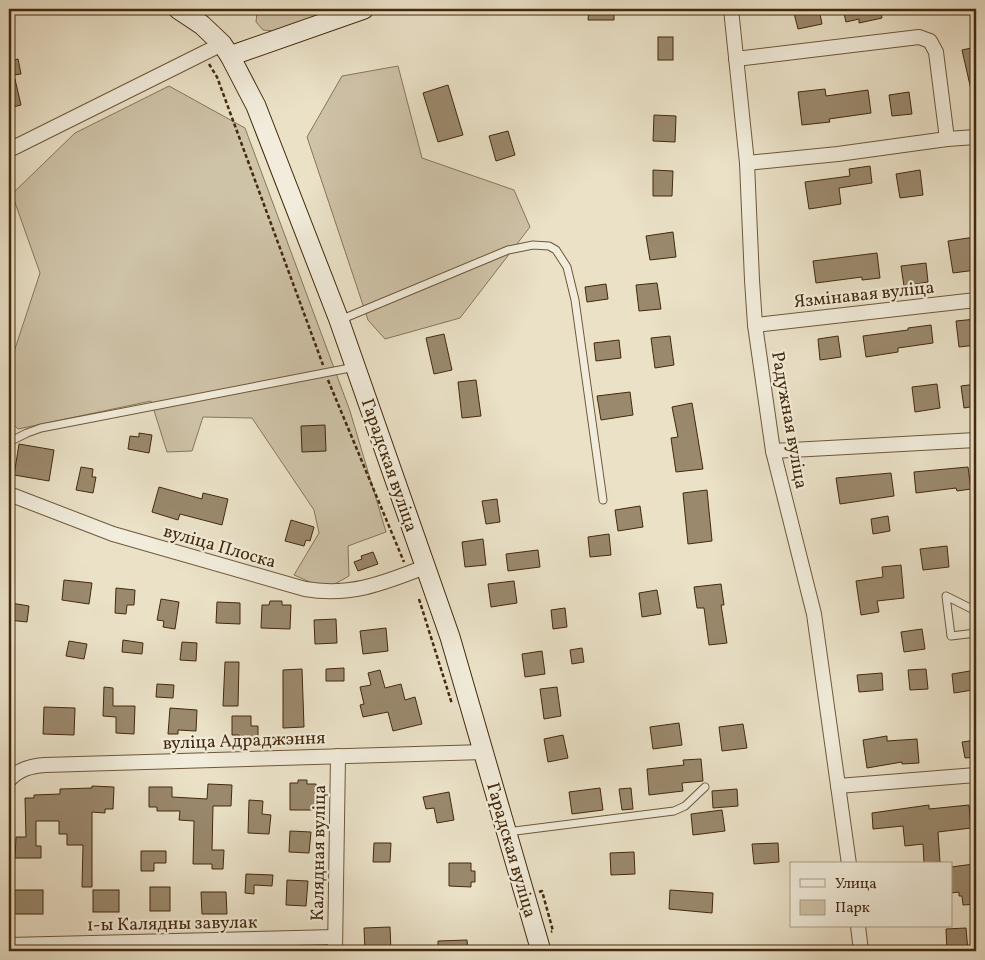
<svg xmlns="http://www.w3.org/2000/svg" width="985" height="960" font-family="Vollkorn,serif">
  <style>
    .green { fill: #cec2a7; stroke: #897659 }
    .building { fill: #9a896d; stroke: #44290b }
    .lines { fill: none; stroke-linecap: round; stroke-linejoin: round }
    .lane-casing { stroke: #6e573a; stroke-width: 9 }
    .street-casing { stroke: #6e573a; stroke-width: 16 }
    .secondary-casing { stroke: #44290b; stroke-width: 21 }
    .path { stroke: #44290b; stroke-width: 2.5; stroke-dasharray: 4 2.5; stroke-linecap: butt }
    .lane { stroke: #f1ecdb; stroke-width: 7 }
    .street { stroke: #f1ecdb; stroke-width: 14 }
    .secondary { stroke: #f1ecdb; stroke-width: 19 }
    .labels { text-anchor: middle; stroke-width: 4.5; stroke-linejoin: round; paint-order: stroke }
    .street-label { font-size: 18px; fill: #44290b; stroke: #f1ecdb }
  </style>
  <rect width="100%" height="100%" fill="#eae1c7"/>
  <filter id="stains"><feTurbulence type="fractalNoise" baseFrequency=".004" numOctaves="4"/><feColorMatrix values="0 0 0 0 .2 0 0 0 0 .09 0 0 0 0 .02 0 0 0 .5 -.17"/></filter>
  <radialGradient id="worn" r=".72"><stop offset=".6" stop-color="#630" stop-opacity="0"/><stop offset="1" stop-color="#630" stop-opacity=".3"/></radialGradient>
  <g class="green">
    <path d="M253,9H336L275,31L263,30L256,22L257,12Z"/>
    <path d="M398,66L422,158L514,190L530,227L460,318L385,339L368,320L307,137L342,76Z"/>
    <path d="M169,86L245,128L350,411L386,532L348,546L349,576L326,589L294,575L319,533L314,510L252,418L203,417L192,451L167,452L151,401L18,429L9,420V367L40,273L12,194L75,133Z"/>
  </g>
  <g class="building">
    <path d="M589,9H614V20H588Z"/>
    <path d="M793,9H819L822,24L798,29Z"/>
    <path d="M843,9H880L882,18L859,23V19L846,22Z"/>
    <rect x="658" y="37" width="15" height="23"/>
    <path d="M976,47V93L972,94L962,50Z"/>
    <path d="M18,59L21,74L14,75L21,105L9,108V61Z"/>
    <path d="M448,85L463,135L438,142L423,93Z"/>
    <path d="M825,89L826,96L868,90L871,113L829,119L830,122L802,125L798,92Z"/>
    <path d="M909,92L912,114L892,116L889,95Z"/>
    <path d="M654,115L676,116L675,142L653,141Z"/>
    <path d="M508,131L515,155L496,161L489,136Z"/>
    <path d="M870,166L872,183L839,188L841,204L809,209L805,182L850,176L849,169Z"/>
    <path d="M653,170L673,171L672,196H653Z"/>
    <path d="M920,170L923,195L900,198L896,174Z"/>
    <path d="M673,232L676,257L650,260L646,236Z"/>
    <path d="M975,237L976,270L953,273L948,241Z"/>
    <path d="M877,253L880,278L862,280V277L816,283L813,261Z"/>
    <path d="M926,263L928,282L904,286L901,266Z"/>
    <path d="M657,283L661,309L639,311L636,285Z"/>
    <path d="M606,284L608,299L587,302L585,287Z"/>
    <path d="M976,319V345L959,347L956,321Z"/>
    <path d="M931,325L933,343L898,348V352L866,357L863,336L908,330V328Z"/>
    <path d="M444,334L452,370L434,374L426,338Z"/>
    <path d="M670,336L674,365L655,368L651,338Z"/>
    <path d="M838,336L841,357L820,360L818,339Z"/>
    <path d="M619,340L621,358L596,361L594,343Z"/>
    <path d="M476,380L481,416L462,418L458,382Z"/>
    <path d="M937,384L940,408L915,412L912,387Z"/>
    <path d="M976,384V406L964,408L961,386Z"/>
    <path d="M630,392L633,415L601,420L597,396Z"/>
    <path d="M692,403L703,469L676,472L671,438L678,437L672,407Z"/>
    <path d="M325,425L326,451L302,452L301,426Z"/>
    <path d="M139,433L152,435L149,453L128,449L130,436L139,437Z"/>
    <path d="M19,444L54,450L49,481L14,475Z"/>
    <path d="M81,467L93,469L92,477H96L93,493L76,490Z"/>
    <path d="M968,467L971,489L957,491L956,488L916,493L914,472Z"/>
    <path d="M891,473L894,496L840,504L836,478Z"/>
    <path d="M159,487L202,499L203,493L228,499L222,525L180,514L178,520L152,512Z"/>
    <path d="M707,490L712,541L688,544L683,493Z"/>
    <path d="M497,499L500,522L486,524L482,501Z"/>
    <path d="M640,506L643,527L618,531L615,510Z"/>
    <path d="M888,516L890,531L873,534L871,519Z"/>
    <path d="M291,520L314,527L310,541L306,540L304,546L285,541Z"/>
    <path d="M609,534L611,555L590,557L588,537Z"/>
    <path d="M483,539L486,565L465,567L462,542Z"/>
    <path d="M947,546L949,567L923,570L920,549Z"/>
    <path d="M538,550L540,567L508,571L506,554Z"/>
    <path d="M373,552L378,564L358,571L354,562L362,559L361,556Z"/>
    <path d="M901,565L904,598L877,601L879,612L861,615L856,581L883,577L882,567Z"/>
    <path d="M64,580L92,583L89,604L62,600Z"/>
    <path d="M514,581L517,603L491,607L488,584Z"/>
    <path d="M721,584L724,605H721L727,643L709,645L704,608H697L694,587Z"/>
    <path d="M116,588L135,590L134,605H127L126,614L115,613Z"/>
    <path d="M657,590L661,614L642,617L639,593Z"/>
    <path d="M161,599L179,602L175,629L163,627L164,621L157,620Z"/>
    <path d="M270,601H282V605H291L290,629L261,628L262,605H269Z"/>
    <path d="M217,602L240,603V624L216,623Z"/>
    <path d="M11,603L29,606L27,622L9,620Z"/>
    <path d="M565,608L567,627L553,629L551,610Z"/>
    <path d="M336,619L337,643L315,644L314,620Z"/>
    <path d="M386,628L388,651L363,654L360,631Z"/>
    <path d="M922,629L925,649L904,652L901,632Z"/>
    <path d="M123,640L143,643L142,654L122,652Z"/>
    <path d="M69,641L87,644L84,659L66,656Z"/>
    <path d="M182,642L197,643L196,661L180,660Z"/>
    <path d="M582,648L584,662L572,664L570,650Z"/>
    <path d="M542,651L545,674L525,677L522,654Z"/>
    <path d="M225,662H239L238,706H223Z"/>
    <path d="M344,668V681H326V669Z"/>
    <path d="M302,669L304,727L283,728V670Z"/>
    <path d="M926,669L928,689L910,690L908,670Z"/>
    <path d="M380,670L385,688L401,684L405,700L415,697L422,724L393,731L388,712L363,717L360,705L364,704L360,687L371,685L368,673Z"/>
    <path d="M970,671L973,690L954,693L952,674Z"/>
    <path d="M882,673L883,690L859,692L857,675Z"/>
    <path d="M157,684L174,685L173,698L156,697Z"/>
    <path d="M104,687L113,688V706H135L134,734L116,733V717L103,716Z"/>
    <path d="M557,687L561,716L544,719L540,689Z"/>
    <path d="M44,707L75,708L74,735L43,734Z"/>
    <path d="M170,708L197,710L196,731L178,730V734H168Z"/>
    <path d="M232,716H251V726H258V737H239V735H232Z"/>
    <path d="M679,723L682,745L653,749L650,727Z"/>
    <path d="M743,724L747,748L722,751L719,727Z"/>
    <path d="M563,735L568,758L548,762L544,739Z"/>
    <path d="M887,736V741L917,739L919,763L902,764V762L867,768L863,740Z"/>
    <path d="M976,740V757L965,758L962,742Z"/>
    <path d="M701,759L703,781L682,783L683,791L649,795L647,769L684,765L683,760Z"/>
    <path d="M298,780H307V784H316V810H290V783H298Z"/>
    <path d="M208,784L232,785L231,806H213L212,850H224L223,869H212V864H193L194,821L179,820L180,811H157V807H149V787H172V797L207,799Z"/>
    <path d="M92,786L114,787L113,809H105V813L92,812V887H82L83,845H67V834H59V821H36V846H41V858H15L16,837H26L25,798H34V795L60,794V789L92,788Z"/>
    <path d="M600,788L603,810L572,814L569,792Z"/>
    <path d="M631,788L633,809L622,810L619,789Z"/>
    <path d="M737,789L738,806L713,808L712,791Z"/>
    <path d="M449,792L454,820L437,823L434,808L426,809L423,797Z"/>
    <path d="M249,800L263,801L262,814L271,815L269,834L248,833Z"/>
    <path d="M929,805V809L969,805L971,828L938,832L940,862L924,863L923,844L905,846L903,826L873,829L872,813Z"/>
    <path d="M722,810L725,831L693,835L691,814Z"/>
    <path d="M290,831L311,832L309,853L289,852Z"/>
    <path d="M374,843H391L390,862H373Z"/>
    <path d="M778,843L779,862L754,864L752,844Z"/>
    <path d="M141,851H166V863H154V871H141Z"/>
    <path d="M634,852L635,874L611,875L610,853Z"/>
    <path d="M449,863H471V871H475V882H471V887L449,886Z"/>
    <path d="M974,864L976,904L963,905L962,896H959V892L951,893V867Z"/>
    <path d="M246,874L273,875L272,886L254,885V894L245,893Z"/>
    <path d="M287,880L308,881L306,906L286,905Z"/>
    <rect x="150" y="887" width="20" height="24"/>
    <rect x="13" y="890" width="30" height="24"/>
    <rect x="93" y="890" width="26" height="22"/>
    <path d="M670,890L713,893L712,913L669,909Z"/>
    <path d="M201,892H226L227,914H202Z"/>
    <path d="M390,927L391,951H365L364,928Z"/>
    <path d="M966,928L968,951H947L946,929Z"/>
    <path d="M467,940L468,951H438V941Z"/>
  </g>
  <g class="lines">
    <defs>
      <g id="lane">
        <path d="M340,320L508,250L533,245L549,246L556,250L567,267L575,300L603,500"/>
        <path d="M9,442L27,433L41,428L355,367"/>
        <path d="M976,611L946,596L951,636L976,633"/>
        <path d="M507,832L674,811L685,806L705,787"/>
      </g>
      <g id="street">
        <path d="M731,9L747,163L752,280L755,325L773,451L814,614L849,864"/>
        <path d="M736,59L919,37L930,41L936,52L947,139"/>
        <path d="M9,150L222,44"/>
        <path d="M747,163L838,154L947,139L976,137"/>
        <path d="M755,325L976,300"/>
        <path d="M773,451L976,440"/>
        <path d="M9,494L113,534L305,589C350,597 384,583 425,567"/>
        <path d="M9,780C19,769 31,766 45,765L484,752"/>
        <path d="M838,786L976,775"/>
        <path d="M858,926L861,951"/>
        <path d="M9,945L335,937"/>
        <path d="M335,951L338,756"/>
      </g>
      <g id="secondary">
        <path d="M178,9L202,25L222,44L230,56L256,106L339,320L450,637L541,951"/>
        <path d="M230,56L364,9"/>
      </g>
    </defs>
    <use href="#lane" class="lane-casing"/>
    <use href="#street" class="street-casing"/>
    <use href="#secondary" class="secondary-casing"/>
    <g class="path">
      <path d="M209,64L217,77L323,365"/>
      <path d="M328,380L404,562"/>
      <path d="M419,599L452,704"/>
      <path d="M539,892L542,891L553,931L551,932"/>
    </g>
    <use href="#lane" class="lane"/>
    <use href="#street" class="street"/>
    <use href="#secondary" class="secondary"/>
  </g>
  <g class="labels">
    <g class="street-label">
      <text transform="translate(864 294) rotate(-6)" y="6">Язмінавая вуліца</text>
      <text transform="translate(790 420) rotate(80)" y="6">Радужная вуліца</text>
      <text transform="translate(390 465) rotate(71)" y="6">Гарадская вуліца</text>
      <text transform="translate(220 546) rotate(16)" y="6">вуліца Плоска</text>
      <text transform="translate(244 740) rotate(-2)" y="6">вуліца Адраджэння</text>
      <text transform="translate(512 850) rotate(74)" y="6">Гарадская вуліца</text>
      <text transform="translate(318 853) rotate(-89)" y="6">Калядная вуліца</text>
      <text transform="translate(172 923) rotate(-1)" y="6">1-ы Калядны завулак</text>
    </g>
  </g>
  <rect width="985" height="960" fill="none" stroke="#eae1c7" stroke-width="30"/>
  <rect x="10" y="10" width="965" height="940" fill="none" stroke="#44290b" stroke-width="2.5"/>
  <rect x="15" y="15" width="955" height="930" fill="none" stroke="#44290b"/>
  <rect x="790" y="862" width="162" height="65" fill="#f1ecdb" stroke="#ac9e88"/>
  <rect x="800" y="879" width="25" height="8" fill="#f1ecdb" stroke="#ac9e88"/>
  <text x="835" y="888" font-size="15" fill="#44290b">Улица</text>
  <rect x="800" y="900" width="25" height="15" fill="#cec2a7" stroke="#ac9e88"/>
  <text x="835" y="912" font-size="15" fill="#44290b">Парк</text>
  <rect width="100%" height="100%" filter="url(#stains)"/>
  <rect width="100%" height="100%" fill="url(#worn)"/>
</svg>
